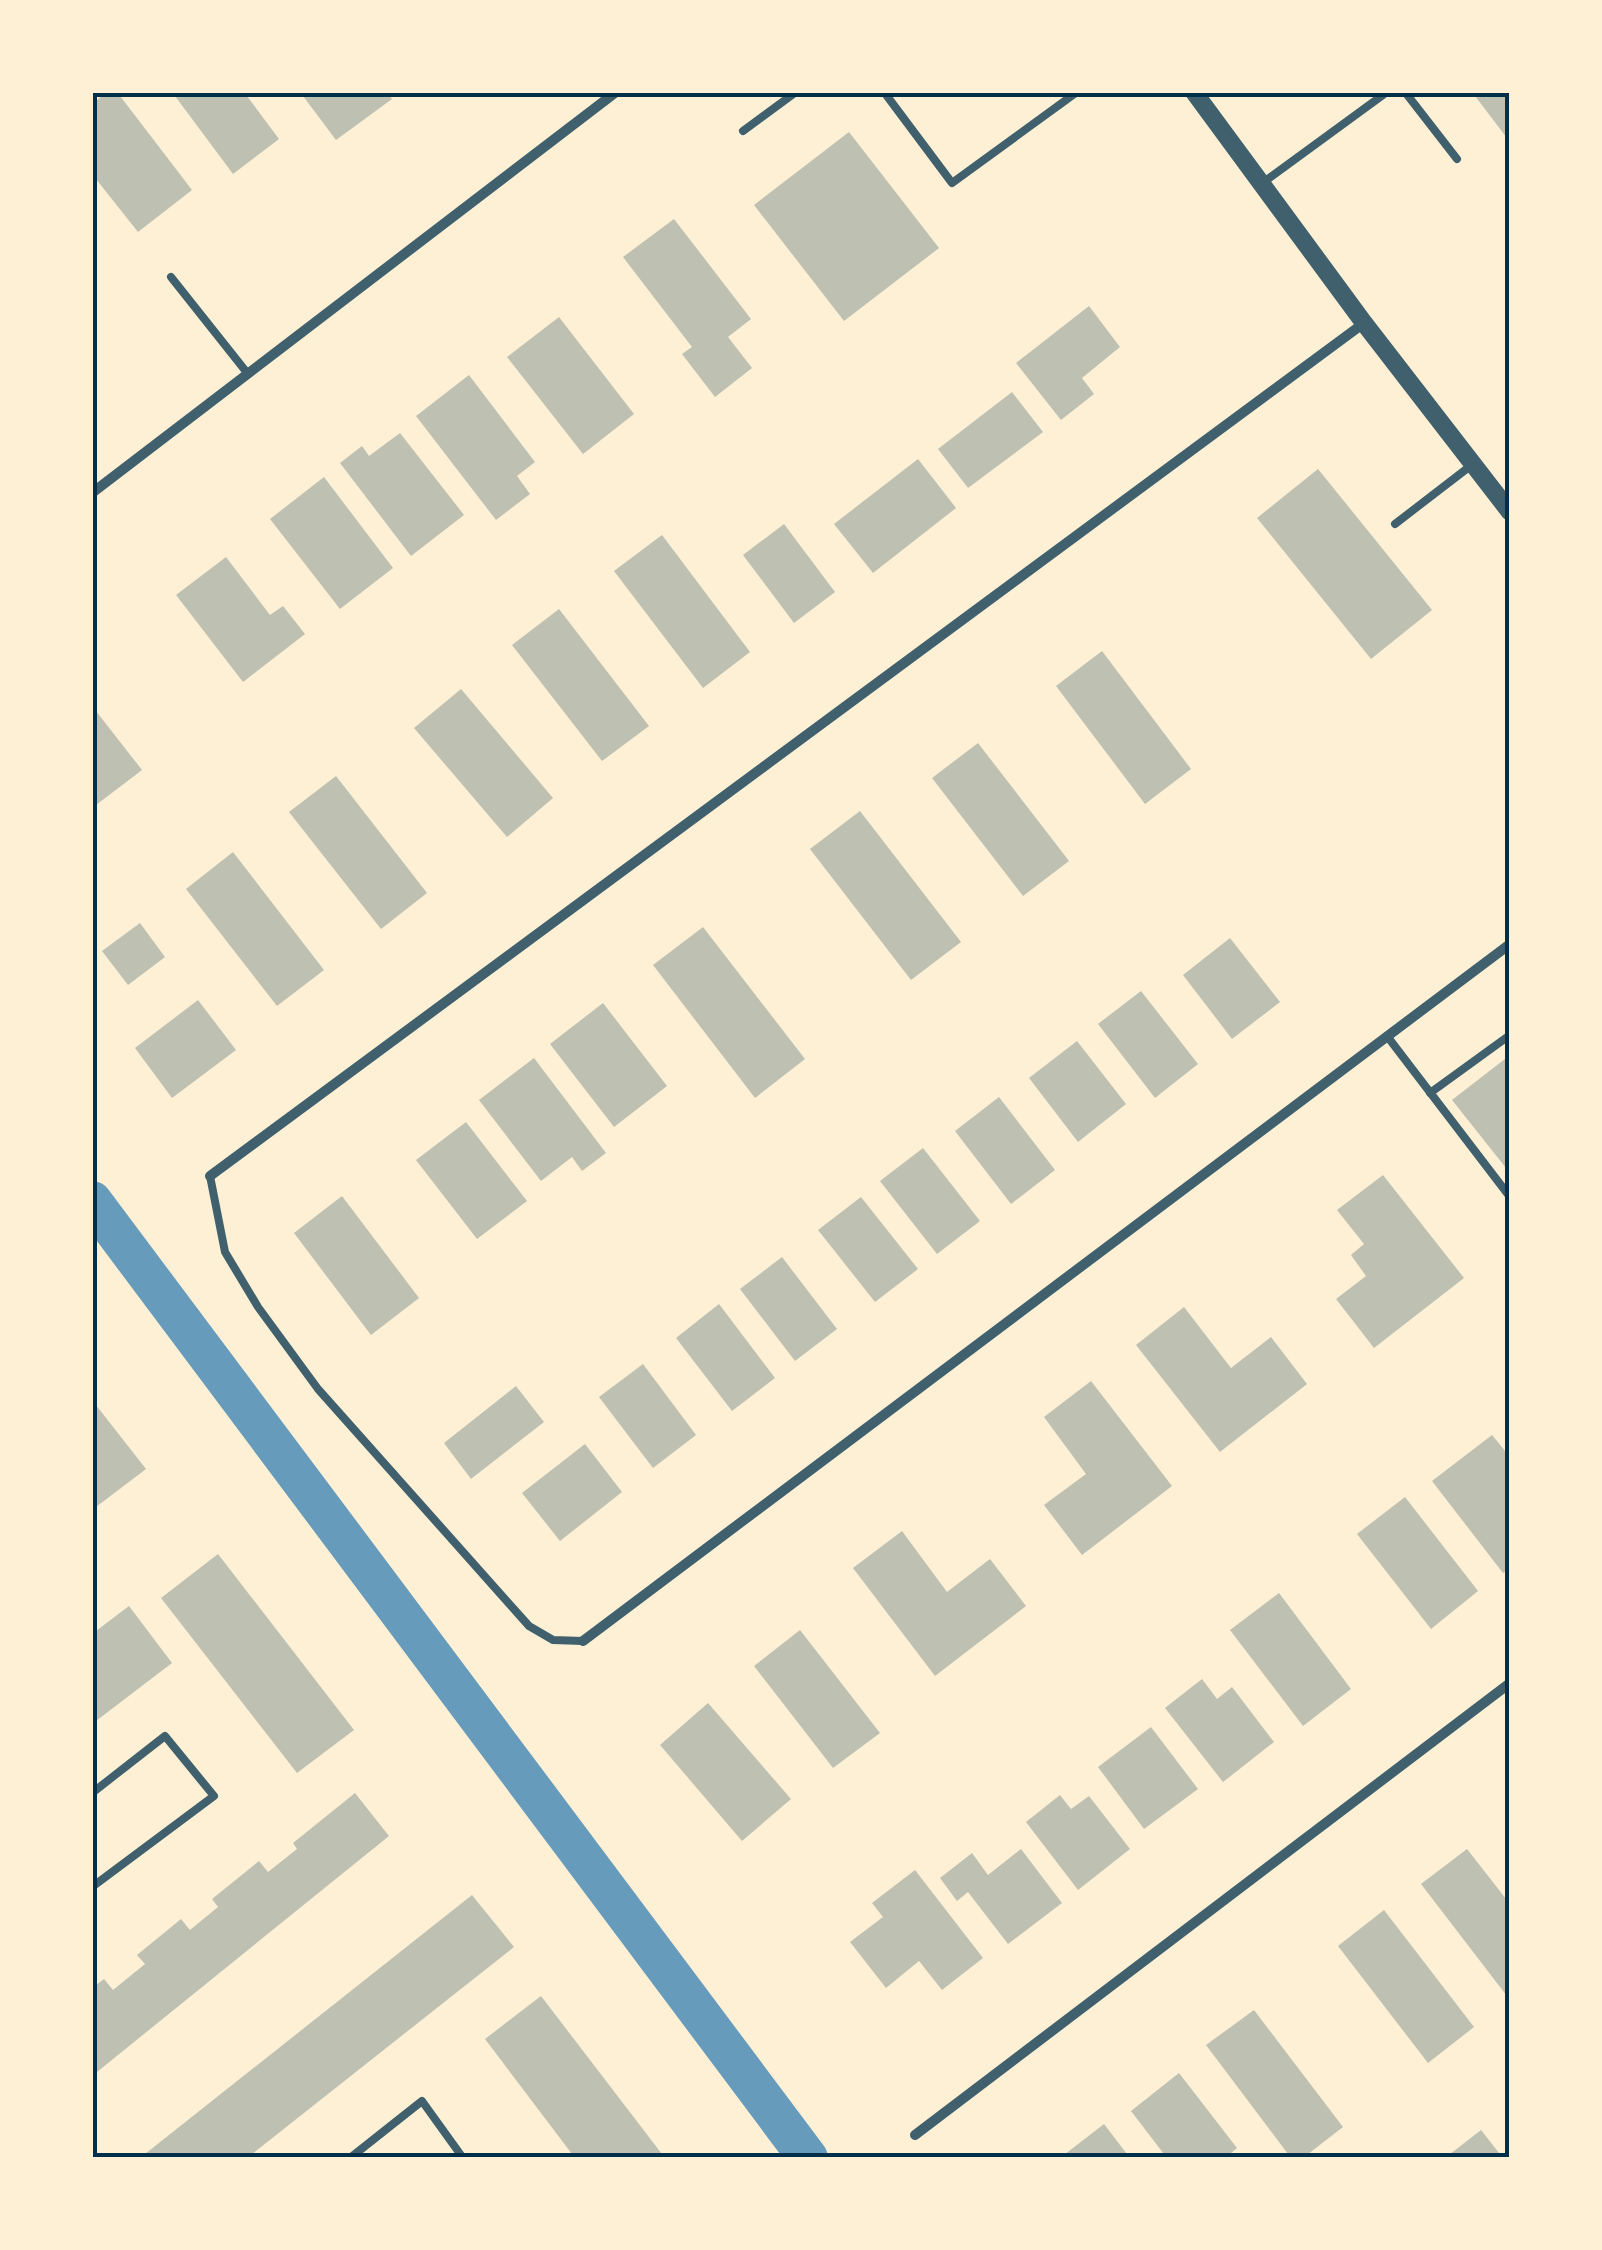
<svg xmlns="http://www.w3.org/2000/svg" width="1602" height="2250" font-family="'Titillium Web',sans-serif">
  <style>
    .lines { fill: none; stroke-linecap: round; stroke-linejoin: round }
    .canal { stroke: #669bbc; stroke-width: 40 }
    .building { fill: #bec0b2 }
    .service { stroke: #3f606c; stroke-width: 8 }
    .minor { stroke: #3f606c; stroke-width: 10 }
    .tertiary { stroke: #3f606c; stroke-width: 18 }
    .neatline { fill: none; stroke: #003049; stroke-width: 4 }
  </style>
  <rect width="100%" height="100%" fill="#fdf0d5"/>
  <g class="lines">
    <path class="canal" d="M92,1201L808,2158"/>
  </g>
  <g class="building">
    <path d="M107,92H117L192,190L138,232L92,174V104Z"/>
    <path d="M172,92H244L279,139L233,174Z"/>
    <path d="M300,92H387L392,99L336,140Z"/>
    <path d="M1472,92H1510V142Z"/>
    <path d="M849,132L939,248L844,321L754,205Z"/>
    <path d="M674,219L751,319L728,337L752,368L715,397L682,354L692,347L623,257Z"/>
    <path d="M1089,306L1120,347L1082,378L1094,394L1061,420L1016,363Z"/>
    <path d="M559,317L634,414L583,454L507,357Z"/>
    <path d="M469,375L535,462L517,476L530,494L496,520L416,416Z"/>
    <path d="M1012,392L1043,432L968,488L938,449Z"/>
    <path d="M400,433L464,515L411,556L340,463L362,446L369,456Z"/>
    <path d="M918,459L956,508L873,573L834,524Z"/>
    <path d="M1318,469L1432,610L1371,659L1257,518Z"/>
    <path d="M324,477L393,568L340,609L270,519Z"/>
    <path d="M784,524L835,592L794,623L743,555Z"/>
    <path d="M662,535L750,652L703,688L614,571Z"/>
    <path d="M226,557L270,615L283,606L305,634L243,682L176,595Z"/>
    <path d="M559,609L649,726L602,761L512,645Z"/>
    <path d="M1102,651L1191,769L1145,804L1056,686Z"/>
    <path d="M461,689L553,798L507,837L414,728Z"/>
    <path d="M92,706L142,770L96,805L92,801Z"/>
    <path d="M978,743L1069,861L1023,896L932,778Z"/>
    <path d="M336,776L427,893L381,929L289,812Z"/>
    <path d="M860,811L961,942L911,980L810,849Z"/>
    <path d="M233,852L324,970L277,1006L186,889Z"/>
    <path d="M140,923L165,957L128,985L102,951Z"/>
    <path d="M703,927L805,1059L755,1098L653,965Z"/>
    <path d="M1230,938L1280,1002L1232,1039L1183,975Z"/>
    <path d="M1141,991L1198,1064L1155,1098L1098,1024Z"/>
    <path d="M198,1000L236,1050L172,1098L135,1048Z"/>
    <path d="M603,1003L667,1086L614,1127L550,1044Z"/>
    <path d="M1077,1041L1126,1104L1078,1142L1029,1078Z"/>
    <path d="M1510,1055V1173L1452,1100Z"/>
    <path d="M534,1058L606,1153L582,1171L572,1157L541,1181L479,1100Z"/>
    <path d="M999,1097L1055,1170L1011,1204L955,1131Z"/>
    <path d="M466,1122L527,1201L477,1239L416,1160Z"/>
    <path d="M923,1148L980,1221L937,1254L880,1181Z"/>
    <path d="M1383,1175L1464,1278L1374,1348L1336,1299L1366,1276L1351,1255L1364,1244L1337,1210Z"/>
    <path d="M342,1196L419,1298L371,1335L294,1233Z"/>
    <path d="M861,1197L918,1269L875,1302L818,1230Z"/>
    <path d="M782,1257L837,1329L795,1361L740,1289Z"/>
    <path d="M719,1304L775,1378L732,1411L676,1338Z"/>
    <path d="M1184,1307L1231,1368L1271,1337L1307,1384L1220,1452L1136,1345Z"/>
    <path d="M643,1364L696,1435L653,1468L599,1397Z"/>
    <path d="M1091,1381L1172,1486L1082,1555L1044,1505L1086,1474L1044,1417Z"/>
    <path d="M516,1386L544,1422L471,1479L444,1443Z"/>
    <path d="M92,1400L146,1469L92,1510Z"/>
    <path d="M1492,1435L1510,1457V1568L1503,1573L1432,1481Z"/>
    <path d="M585,1444L622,1492L560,1541L522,1493Z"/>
    <path d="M1405,1497L1478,1591L1431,1629L1357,1534Z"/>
    <path d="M902,1531L947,1592L990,1559L1026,1606L935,1676L853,1568Z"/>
    <path d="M218,1554L354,1730L297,1773L161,1598Z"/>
    <path d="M1279,1593L1351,1689L1303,1726L1230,1630Z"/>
    <path d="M129,1606L172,1663L92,1724V1634Z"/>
    <path d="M800,1630L880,1733L833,1768L754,1666Z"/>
    <path d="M1202,1679L1217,1699L1232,1687L1274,1742L1223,1782L1165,1708Z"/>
    <path d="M708,1703L791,1799L742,1841L660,1745Z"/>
    <path d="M1151,1727L1198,1789L1144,1829L1098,1767Z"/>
    <path d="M355,1793L389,1836L92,2076V1988L104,1979L113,1990L145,1964L137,1955L181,1919L190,1930L218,1907L212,1899L259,1861L268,1872L297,1849L293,1843Z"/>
    <path d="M1060,1795L1071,1809L1089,1796L1130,1849L1078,1890L1026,1822Z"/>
    <path d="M1021,1849L1062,1903L1008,1944L968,1892L957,1901L940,1878L972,1853L988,1875Z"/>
    <path d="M1467,1849L1510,1904V2000L1421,1884Z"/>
    <path d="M915,1870L983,1958L942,1990L919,1961L886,1988L850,1942L883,1917L872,1903Z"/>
    <path d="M472,1895L514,1947L247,2158H140Z"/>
    <path d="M1384,1910L1474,2027L1428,2063L1338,1946Z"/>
    <path d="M541,1996L665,2158H575L485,2039Z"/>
    <path d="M1254,2010L1343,2127L1303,2158H1291L1206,2045Z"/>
    <path d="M1179,2073L1237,2148L1225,2158H1167L1131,2111Z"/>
    <path d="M1104,2124L1130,2158H1060Z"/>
    <path d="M1481,2130L1503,2158H1445Z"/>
  </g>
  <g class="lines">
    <g class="service">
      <path d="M884,92L952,183L1077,92"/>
      <path d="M1405,92L1457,159"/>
      <path d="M743,131L796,92"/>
      <path d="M1261,184L1387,92"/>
      <path d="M171,277L248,374"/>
      <path d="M1395,524L1473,464"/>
      <path d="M1387,1036L1510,1197"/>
      <path d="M1430,1093L1510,1035"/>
      <path d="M210,1176L225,1252L258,1307L318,1389L529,1626L553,1640L583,1641"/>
      <path d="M92,1793L165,1736L214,1796L92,1887"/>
      <path d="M350,2158L422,2101L463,2158"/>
    </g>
    <g class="minor">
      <path d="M92,493L616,92"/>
      <path d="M210,1176L1364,323"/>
      <path d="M583,1641L1510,944"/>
      <path d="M915,2135L1510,1683"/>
    </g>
    <path class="tertiary" d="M1194,92L1364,323L1510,512"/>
  </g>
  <rect width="1602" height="2250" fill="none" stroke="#fdf0d5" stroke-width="190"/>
  <rect x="95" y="95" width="1412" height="2060" class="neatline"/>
</svg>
